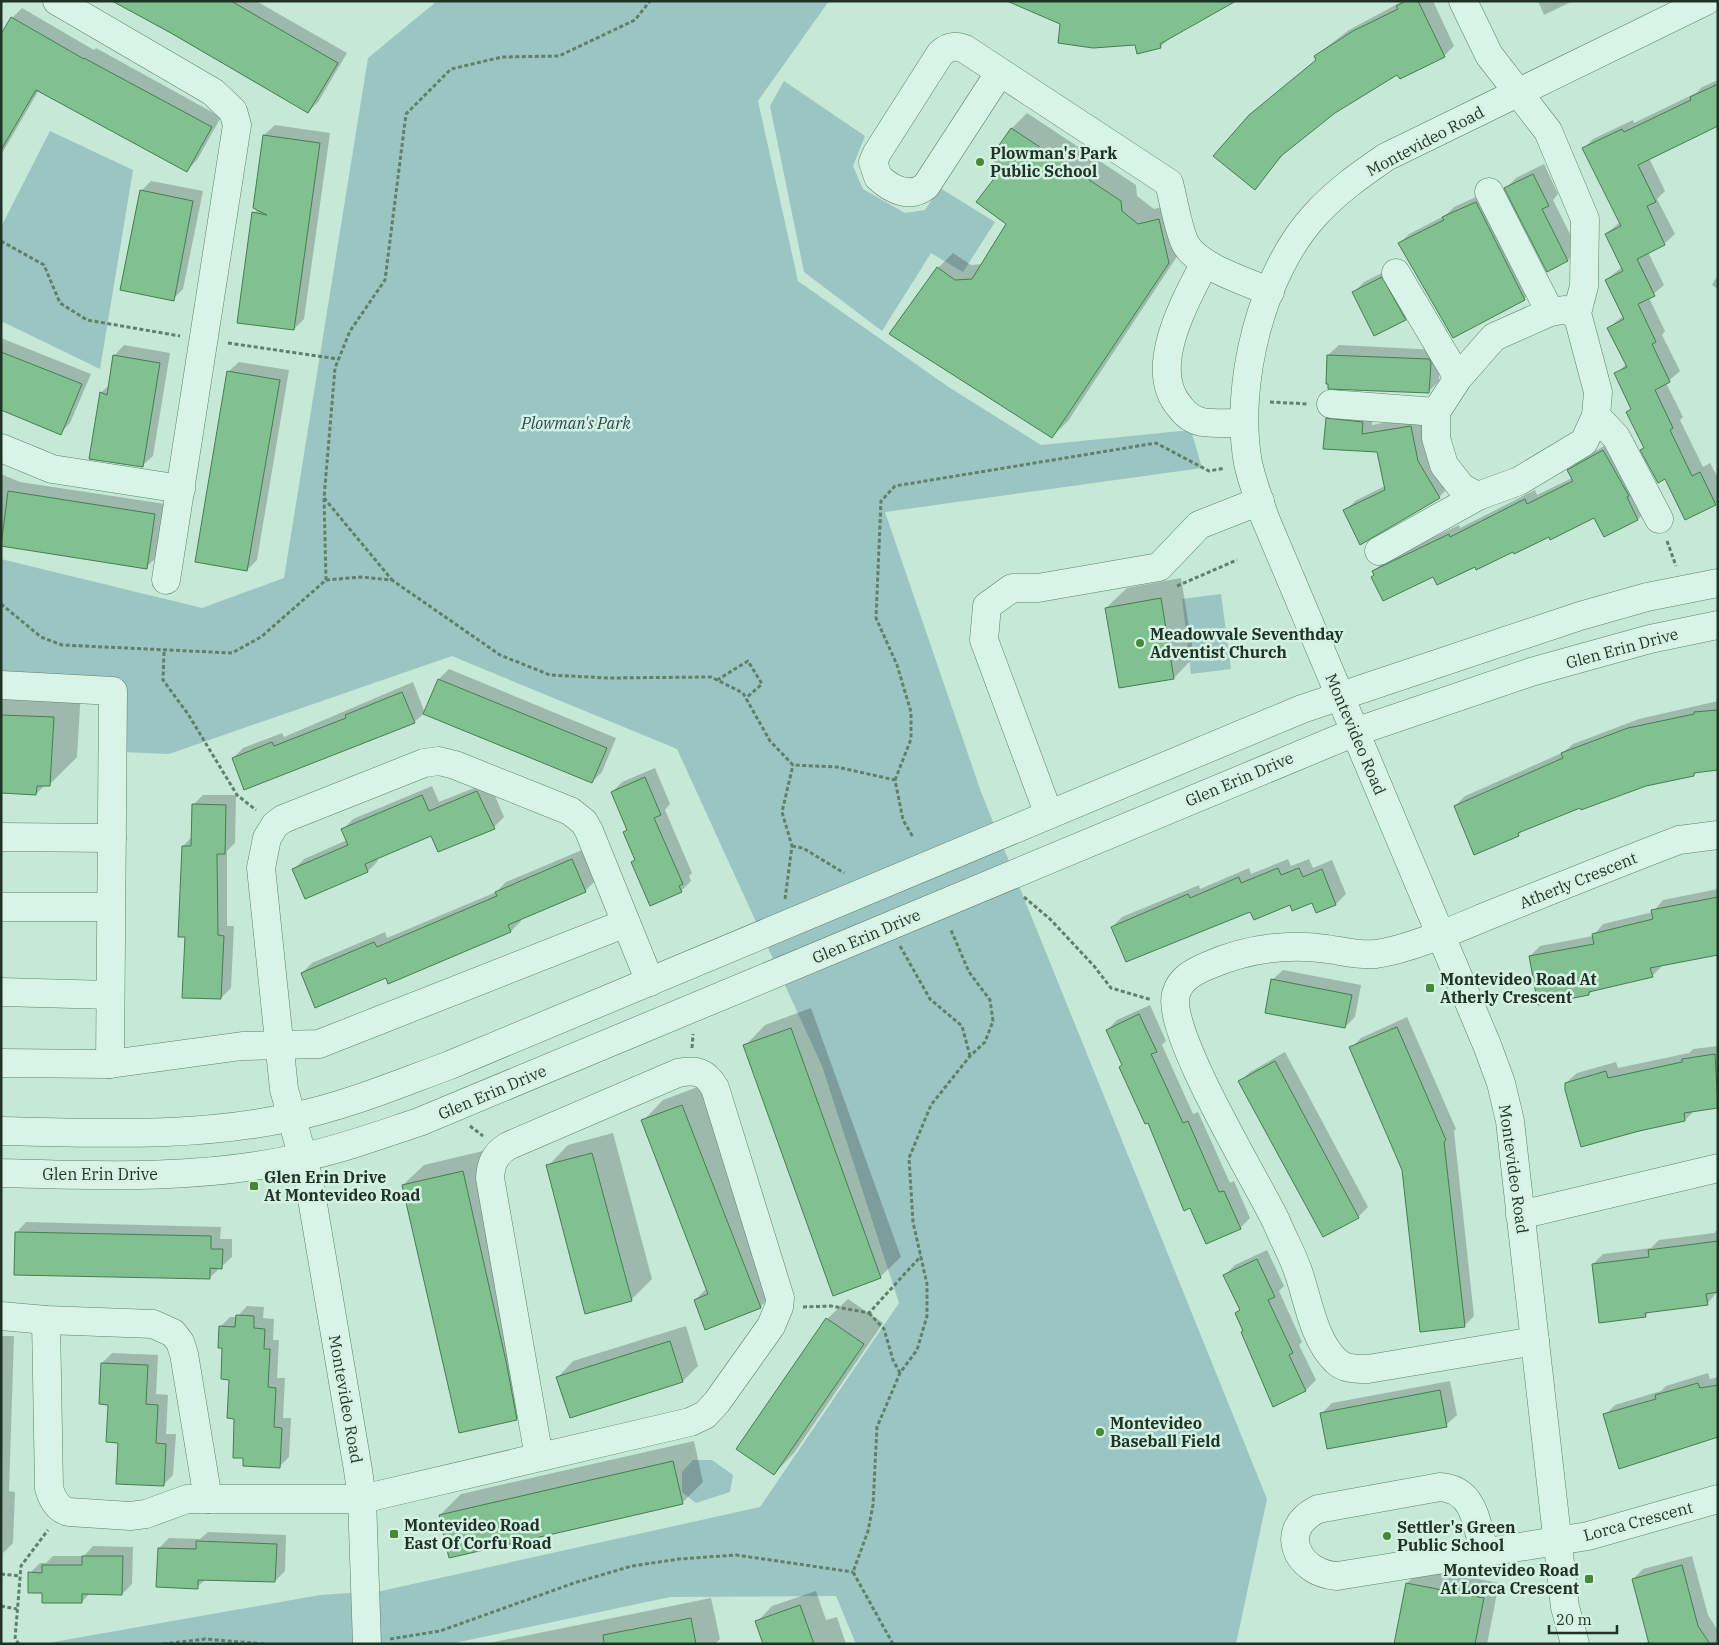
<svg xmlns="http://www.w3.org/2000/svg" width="1719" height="1645" font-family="'IBM Plex Serif',serif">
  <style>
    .green { fill: #9bc5c2 }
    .shadow { fill: #0003 }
    .building { fill: #80c18f; stroke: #467d52 }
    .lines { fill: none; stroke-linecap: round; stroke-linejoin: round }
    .minor-casing { stroke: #5e816a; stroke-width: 29 }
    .path { stroke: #5e816a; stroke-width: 3; stroke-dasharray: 4 2.5; stroke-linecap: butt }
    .minor { stroke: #d7f4e6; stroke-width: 28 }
    .poi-dot { fill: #458835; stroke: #d4f1e3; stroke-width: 2 }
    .labels { text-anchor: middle; stroke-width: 5; stroke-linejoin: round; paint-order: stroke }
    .street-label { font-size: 16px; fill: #1f3325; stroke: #d4f1e3 }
    .poi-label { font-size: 16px; font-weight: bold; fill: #1f3325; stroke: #d4f1e3; text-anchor: start }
    .park-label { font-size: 16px; font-style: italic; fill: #294a4d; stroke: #d4f1e3 }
  </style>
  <rect width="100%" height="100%" fill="#c5e8d7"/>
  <g class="green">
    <path d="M437,1H829L758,101L798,281L947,386L1041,445L1191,430L1202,468L885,512L981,792L1267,1499L1236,1644H856L836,1596L670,1597L450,1644H42L320,1595L381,1591L760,1507L899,1303L822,1066L677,749L452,656L169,754L123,752L113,691L1,685V559L202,608L284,578L368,58Z"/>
    <path d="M784,81L865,136L853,166L863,189L905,213L925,210L940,188L995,222L963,272L931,253L882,331L804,272L770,106Z"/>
    <path d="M50,131L133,170L100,369L1,321V227Z"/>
    <path d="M1221,594L1231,669L1191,674L1182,599Z"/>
    <path d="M693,1460H712L733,1475L730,1492L696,1503L682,1492V1472Z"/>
  </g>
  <g class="shadow">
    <path d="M114,1H256L347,53L318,102L308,112Z"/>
    <path d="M1403,1H1433L1454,46L1444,56L1398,73L1335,112L1287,150L1255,188L1317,59L1315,56L1349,30Z"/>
    <path d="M1538,1H1573L1544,15Z"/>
    <path d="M22,8L94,50L96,48L221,117L197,160L187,170L39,90L1,155V37L12,18Z"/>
    <path d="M1171,37L1160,47L1138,53Z"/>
    <path d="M1718,80V125L1649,158L1665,191L1657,199L1675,234L1664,244L1648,252L1664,285L1649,298L1665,331L1662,335L1680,371L1666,383L1683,417L1680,420L1703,467L1710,463L1718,478V502L1715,504L1666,477L1645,447L1628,412L1632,408L1616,374L1626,364L1609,328L1624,315L1606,280L1622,267L1606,234L1620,222L1583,149L1593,139L1633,120L1634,123L1696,93L1702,87Z"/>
    <path d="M1027,113L1136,185L1137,196L1154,209L1174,204L1184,246L1068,421L1052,437L938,268L953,253L971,265L982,264L1007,223L1005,166L1012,128Z"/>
    <path d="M275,125L330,133L304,319L294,329L254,213L258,209L264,135Z"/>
    <path d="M1544,164L1558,194L1553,200L1578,250L1568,260L1506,188L1516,178Z"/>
    <path d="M151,181L203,191L183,289L173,299L141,191Z"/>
    <path d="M1487,192L1534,289L1524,299L1399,244L1409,234L1446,215L1454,207Z"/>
    <path d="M1392,268L1415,309L1405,319L1354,292L1364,282Z"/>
    <path d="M1718,275V289L1712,285Z"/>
    <path d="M1,338L91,374L70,423L60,433L1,409Z"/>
    <path d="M124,345L170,353L153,456L142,466L90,458L101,393L109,385L114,356Z"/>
    <path d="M1339,345L1439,350V381L1429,391L1328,355Z"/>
    <path d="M239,362L289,370L257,560L247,570L228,372Z"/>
    <path d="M1337,409L1372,412V425L1421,416L1449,487L1439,497L1345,511L1355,501L1385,486L1378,450L1327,419Z"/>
    <path d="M1613,441L1648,509L1638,519L1604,536L1595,516L1437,584L1433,576L1375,574L1374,571L1384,561L1459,525L1460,528L1535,490L1537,495L1572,478L1569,470L1579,460Z"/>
    <path d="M1,474L20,482L165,504L157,557L146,567L1,544Z"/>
    <path d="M1181,578L1194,657L1174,678L1106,608L1127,588Z"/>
    <path d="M449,669L616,738L602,772L592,782L439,679Z"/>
    <path d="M413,682L425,713L414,722L233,758L243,748L282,733L284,737Z"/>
    <path d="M1,686L81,690L77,757L49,785H45L36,794L1,792Z"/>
    <path d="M1718,701V769L1697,772L1694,775L1646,785L1581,806L1524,829L1518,835L1455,806L1465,796L1564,752L1573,744L1639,719Z"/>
    <path d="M655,768L670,804L665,810L692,873L689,876L691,881L681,891L632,862L636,858L625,832L628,829L612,792L622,782Z"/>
    <path d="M489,782L504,817L494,827L432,835L376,858L378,861L368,871L294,869L304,859L347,840L343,829L353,819L432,786L439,802Z"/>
    <path d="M203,795H236L235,843L227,851V926H234L231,988L221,998L186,936L183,846L192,837L193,805Z"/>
    <path d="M582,850L595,881L585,891L520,919L521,921L511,931L389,982L386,976L302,973L312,963L385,932L387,938L496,892L506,882Z"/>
    <path d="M1288,859L1291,866L1309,859L1313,868L1332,860L1346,894L1336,904L1317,912L1313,901L1112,927L1122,917L1199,885L1200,889L1249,868L1251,874Z"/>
    <path d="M1718,889V949L1662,966L1652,976L1593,990L1589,994L1530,956L1540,946L1593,936L1603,924L1653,912L1663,900Z"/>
    <path d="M1283,970L1361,985L1355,1017L1345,1027L1272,980Z"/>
    <path d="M1150,1005L1166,1041L1162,1045L1193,1114L1198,1112L1230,1183L1234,1181L1250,1218L1240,1228L1123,1064L1107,1030L1117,1020Z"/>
    <path d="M811,1008L901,1257L880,1277L745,1046L765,1025Z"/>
    <path d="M1407,1017L1456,1129L1454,1131L1474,1316L1464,1326L1403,1170L1351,1048L1361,1038Z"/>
    <path d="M1718,1046V1107L1695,1110L1685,1120L1582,1146L1566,1083L1577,1073L1616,1062L1618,1068L1689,1053L1693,1049Z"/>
    <path d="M1285,1052L1368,1207L1358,1217L1240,1082L1250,1072Z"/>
    <path d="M703,1085L781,1287L760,1307L695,1300L707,1288L643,1121L663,1100Z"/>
    <path d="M613,1133L652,1279L631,1300L548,1166L568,1145Z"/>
    <path d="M483,1151L526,1340L537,1398L516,1419L403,1185L424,1165Z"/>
    <path d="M26,1222L221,1227L220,1239H232V1257L209,1278L16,1233Z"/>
    <path d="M1718,1229V1291L1707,1304L1650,1311L1645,1316L1593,1264L1603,1254L1651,1248L1659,1240L1714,1233Z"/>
    <path d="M1267,1250L1284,1286L1279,1291L1302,1342L1299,1345L1316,1380L1306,1390L1274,1406L1236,1313L1240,1309L1225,1275L1235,1265Z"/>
    <path d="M848,1299L883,1323L794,1453L774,1474L827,1319Z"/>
    <path d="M247,1306L264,1307L263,1318L274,1319L273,1340H279L277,1378H285L283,1418H291L289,1457L279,1467L244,1457L236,1417L220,1327L230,1317H237Z"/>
    <path d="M686,1326L698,1366L683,1381L570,1417L558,1377L573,1361Z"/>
    <path d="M1,1336H14L9,1491L15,1492L13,1543L3,1553Z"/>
    <path d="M112,1353L158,1355L156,1394L168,1395L166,1434H176L173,1475L163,1485L109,1403L102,1363Z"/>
    <path d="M1708,1373L1710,1379L1718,1377V1433L1605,1415L1615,1405L1661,1391L1666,1386Z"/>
    <path d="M1450,1381L1457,1415L1446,1425L1322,1413L1332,1403Z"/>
    <path d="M694,1441L703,1482L683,1502L440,1515L461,1494Z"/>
    <path d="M208,1532L286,1535L285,1571L275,1581L206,1579L197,1587L159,1548L169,1538L200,1539Z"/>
    <path d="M93,1546L133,1547L132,1584L122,1594L90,1593L82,1602L43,1592L30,1573L40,1563H46L53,1556H84Z"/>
    <path d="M1692,1556L1708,1615L1718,1631V1644H1645L1649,1640L1633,1579L1643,1569Z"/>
    <path d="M1423,1568L1499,1583L1487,1644H1395L1407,1583Z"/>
    <path d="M816,1591L826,1620L837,1617L846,1644H764L757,1622L772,1606Z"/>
    <path d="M711,1598L720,1639L715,1644H484Z"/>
  </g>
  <g class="building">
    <path d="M112,1H231L338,63L308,113L171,33Z"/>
    <path d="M1007,1H1236L1160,44L1161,48L1137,54L1135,45L1093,48L1058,43L1060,24Z"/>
    <path d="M1406,1H1418L1445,57L1400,79L1397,75L1335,113L1281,156L1255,190L1213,156L1249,115L1316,60L1314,56L1353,31L1398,9L1396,6Z"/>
    <path d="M11,17L84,59V58L212,127L187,172L36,90L1,150V34Z"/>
    <path d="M1718,84V126L1638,165L1656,202L1647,206L1665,245L1637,259L1655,296L1638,304L1656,342L1652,344L1670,382L1655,390L1673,428L1670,430L1692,476L1700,472L1716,505L1685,520L1665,479L1658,483L1640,450L1644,448L1626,412L1631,409L1614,373L1627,367L1607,328L1624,319L1605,280L1623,271L1605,234L1621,226L1582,148L1622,129L1624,132L1691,100L1690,97Z"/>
    <path d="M1011,128L1121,201L1122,211L1138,224L1159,219L1169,263L1052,438L889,334L937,267L955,280L972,279L1006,224L976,202L1003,167L990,158Z"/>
    <path d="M263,135L320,143L294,330L237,323L252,212L267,215L253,208Z"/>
    <path d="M1533,174L1549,206L1542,209L1568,261L1547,272L1504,188Z"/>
    <path d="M140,190L193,201L174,301L120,290Z"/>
    <path d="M1476,202L1525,300L1453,338L1398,243L1444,220L1442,217Z"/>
    <path d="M1382,277L1406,320L1374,336L1352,292Z"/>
    <path d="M1,352L82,384L61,435L1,410Z"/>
    <path d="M113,355L160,363L143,467L89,459L100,392L107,395Z"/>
    <path d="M1327,355L1429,359L1431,363L1429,393L1328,389V384H1326Z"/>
    <path d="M227,371L280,380L247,571L195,562Z"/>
    <path d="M1326,418L1363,422L1362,434L1411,426L1418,461L1440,498L1360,545L1343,510L1385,490L1377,452L1323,449Z"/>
    <path d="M1603,450L1629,496L1627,497L1638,520L1604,537L1594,518L1550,540L1549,537L1514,554L1513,552L1476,570L1475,567L1437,585L1433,577L1383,601L1371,577L1374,575L1372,571L1449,534L1450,537L1525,499L1527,504L1573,481L1567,470Z"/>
    <path d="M8,491L155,514L147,569L1,546Z"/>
    <path d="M1161,598L1174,679L1119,688L1105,608Z"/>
    <path d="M438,679L607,748L592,783L423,714Z"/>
    <path d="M402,692L415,723L244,790L232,758L272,742L274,746L346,718L345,715Z"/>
    <path d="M1718,710V770L1694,773V776L1646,786L1581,810L1580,808L1518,833L1519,836L1474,855L1454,806L1563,758L1561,753L1628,728L1694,714V712Z"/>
    <path d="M1,715L54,717L50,786H37L36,795L1,793Z"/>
    <path d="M645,777L661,815L654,818L683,884L679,886L682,892L650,906L631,862L635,860L623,832L627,830L611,792Z"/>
    <path d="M477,791L495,829L438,852L431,836L365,864L368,872L305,899L292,869L348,845L341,829L422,795L429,811Z"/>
    <path d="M192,804L226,805L225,854H217L218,935L224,936L221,999L182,998L185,937H178L182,846H191Z"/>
    <path d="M572,859L586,892L508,925L511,932L388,984L386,978L315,1008L301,973L374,942L377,947L497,896L495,892Z"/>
    <path d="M1278,868L1281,875L1299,868L1303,877L1322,869L1336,905L1316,913L1312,903L1292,911L1290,905L1254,920L1250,912L1126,962L1111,927L1188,894L1190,898L1239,877L1241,883Z"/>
    <path d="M1718,897V955L1650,968L1653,977L1589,992V995L1538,1005L1529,956L1594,944L1592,934L1653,919L1651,910Z"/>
    <path d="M1271,979L1352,995L1345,1028L1265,1013Z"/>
    <path d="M1139,1014L1157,1052L1151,1054L1183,1123L1188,1121L1219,1192L1224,1191L1241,1229L1206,1244L1190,1208L1184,1211L1148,1123L1145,1124L1119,1067L1122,1065L1106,1030Z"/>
    <path d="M1397,1027L1446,1140L1444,1142L1465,1327L1420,1332L1402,1170L1349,1047Z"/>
    <path d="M791,1028L881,1278L833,1296L743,1045Z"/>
    <path d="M1715,1054L1718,1108L1684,1113L1685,1121L1639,1131L1581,1147L1565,1090V1083L1606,1071L1608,1078L1682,1062V1059Z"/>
    <path d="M1275,1061L1359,1218L1323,1237L1238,1081Z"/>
    <path d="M682,1105L761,1308L705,1330L694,1300L708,1294L641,1120Z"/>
    <path d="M592,1153L632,1301L585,1314L546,1165Z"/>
    <path d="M463,1171L506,1361L517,1420L459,1433L402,1185Z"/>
    <path d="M15,1232L211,1236V1249H223L222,1269L210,1268V1279L14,1275Z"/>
    <path d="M1718,1241V1292L1706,1294L1708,1305L1645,1313L1646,1317L1599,1323L1592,1264L1649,1257L1648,1250Z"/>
    <path d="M1257,1259L1275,1297L1268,1300L1293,1353L1289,1355L1306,1391L1273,1407L1241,1332L1243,1331L1235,1313L1240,1310L1223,1275Z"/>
    <path d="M236,1315L254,1316V1328L265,1329L264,1349H270L268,1387L276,1388L274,1427L282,1428L280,1468L243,1466V1458H233L234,1419L227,1418L229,1380L221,1379L222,1348H218L219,1326L235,1327Z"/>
    <path d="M826,1318L864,1344L774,1475L736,1449Z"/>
    <path d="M670,1341L683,1382L570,1418L556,1377Z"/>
    <path d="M101,1363L148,1365L146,1404L158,1405L156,1443L166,1444L164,1486L116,1484L118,1443L106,1442L108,1405L99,1404Z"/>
    <path d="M1698,1383L1700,1388L1718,1385V1437L1619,1469L1603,1414L1656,1399L1655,1395Z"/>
    <path d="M1440,1390L1447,1427L1327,1449L1320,1413Z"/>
    <path d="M673,1461L683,1504L449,1558L439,1515Z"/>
    <path d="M196,1541L277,1544L275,1582L198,1580V1589L156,1587L158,1548L196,1549Z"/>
    <path d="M82,1556H123L122,1595L82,1594V1603H42V1593H28V1572L42,1573V1565H82Z"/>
    <path d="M1682,1565L1698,1626L1710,1644H1649L1632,1579Z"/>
    <path d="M1406,1583L1484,1598L1475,1644H1394Z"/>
    <path d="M800,1605L814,1644H763L755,1621Z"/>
    <path d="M691,1618L696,1644H604L603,1635Z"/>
  </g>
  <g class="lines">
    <defs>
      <g id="minor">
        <path d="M57,1L213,92L233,111L237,125L166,580"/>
        <path d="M1463,1L1489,55L1548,131L1585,219L1584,286L1577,313L1598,392L1596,416L1584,442L1519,481L1478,496L1462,488L1444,465L1436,438V412L1458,378L1494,337L1550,312L1564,310L1577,313"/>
        <path d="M1000,72L926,186C910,199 892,190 878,177L873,162L877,153L940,54C948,46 955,45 965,49L1169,183C1174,202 1177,225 1185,243C1197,267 1246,281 1270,292"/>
        <path d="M1489,192L1550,312"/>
        <path d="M1205,263C1186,299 1146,369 1180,407C1185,414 1193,420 1202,422C1215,424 1231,423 1244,423"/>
        <path d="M1396,273L1458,378"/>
        <path d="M1331,404L1436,412"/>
        <path d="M1596,416L1616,437L1659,519"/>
        <path d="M1,448L52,469L181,489"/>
        <path d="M1379,551L1478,496"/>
        <path d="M1,685L113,691L110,1064L242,1046L319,1044L626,923"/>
        <path d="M1049,815L984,640L987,606L1012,588H1038L1159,567L1199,525L1260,501"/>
        <path d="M1,837L112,838"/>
        <path d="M1,907H111"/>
        <path d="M1,992L110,995"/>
        <path d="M1,1063L110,1064"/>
        <path d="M1,1131C99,1133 196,1138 292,1117C346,1106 398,1084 450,1065L1302,709L1580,616L1647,597L1718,583"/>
        <path d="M1,1173C102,1176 204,1180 303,1157C342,1149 380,1135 419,1122L1355,732L1531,672L1650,639L1718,625"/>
        <path d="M1520,1215L1718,1168"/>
        <path d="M1,1316L46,1320L153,1324L173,1333L180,1342L184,1354L208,1499"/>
        <path d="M46,1320L49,1488C52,1499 57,1509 69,1512L130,1516L146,1514L187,1499H362L690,1422L705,1415L717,1402L771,1326L779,1307L780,1298L715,1088C706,1072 696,1069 678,1073L508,1146C495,1154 491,1163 490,1178L539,1457"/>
        <path d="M1535,1341L1368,1369C1356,1369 1344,1369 1336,1361C1313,1339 1308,1299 1298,1271C1292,1254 1283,1238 1276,1221C1257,1181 1165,1031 1176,994C1180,979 1193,972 1207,966C1246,949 1285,943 1327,949C1343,951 1359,956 1376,954C1411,949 1458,928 1492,914C1554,889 1616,864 1679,840L1718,835"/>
        <path d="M1484,1553C1477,1525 1475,1489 1440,1487L1318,1509C1277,1529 1296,1573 1337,1576L1588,1536L1718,1499"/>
        <path d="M367,1644L362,1499L358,1470L309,1181L284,1089L261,868L267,838L275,825L283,819L424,763L439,761L455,765L570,811L584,822L589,831L650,982"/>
        <path d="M1575,1644L1565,1607L1510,1121L1501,1083L1487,1045L1265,518C1259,500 1252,481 1248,463C1234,385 1261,273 1316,214C1337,191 1360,175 1386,157L1706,1"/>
      </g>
    </defs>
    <use href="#minor" class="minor-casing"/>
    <g class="path">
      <path d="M1,241L44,265L60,303L87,320L180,336"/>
      <path d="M228,343L338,359"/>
      <path d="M1270,402L1308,404"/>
      <path d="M324,498L392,580"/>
      <path d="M1667,541L1676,566"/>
      <path d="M326,580L361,577L392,580L500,655L550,675L608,678L711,677L743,693L770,741L793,765L837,767L895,780L903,820L913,837"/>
      <path d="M1177,586L1237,560"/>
      <path d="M1,604L41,637L62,645L232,653L261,637L326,580L324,498L335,368L350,331L385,280L406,114L451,69L502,57L559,56L635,20L650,1"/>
      <path d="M164,652L163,680L188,714L237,795L256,810"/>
      <path d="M717,680L748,661L762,684L746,698"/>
      <path d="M895,780L911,739V712L897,665L876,618L881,501L895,486L1156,443L1209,471L1225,468"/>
      <path d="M792,846L803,848L844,873"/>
      <path d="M1024,897L1050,919L1094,966L1111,988L1152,1000"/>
      <path d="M785,899L792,846L782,812L793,765"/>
      <path d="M900,946L930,999L962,1026L970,1056"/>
      <path d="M692,1048L693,1034"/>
      <path d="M470,1126L483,1136"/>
      <path d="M803,1307L831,1306L869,1313L921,1256"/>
      <path d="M869,1313L884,1329L893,1360L900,1373"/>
      <path d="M1,1574L20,1576"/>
      <path d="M1,1606L17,1609"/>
      <path d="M390,1639L440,1631L574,1583L632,1566L679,1559L736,1555L853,1572"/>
      <path d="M19,1644L15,1639L21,1566L48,1530"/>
      <path d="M163,1644L205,1639L265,1644"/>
      <path d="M893,1644L853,1572L868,1531L873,1505L877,1427L900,1373L917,1350L927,1316V1284L913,1222L909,1158L931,1105L970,1056L985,1042L993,1021L990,1000L969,972L951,930"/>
    </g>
    <use href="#minor" class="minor"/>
  </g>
  <g class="poi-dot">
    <circle cx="980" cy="162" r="5"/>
    <circle cx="1140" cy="643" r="5"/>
    <rect x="1425" y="983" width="10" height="10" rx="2.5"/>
    <rect x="249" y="1181" width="10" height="10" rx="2.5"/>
    <circle cx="1100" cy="1432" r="5"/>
    <rect x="389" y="1529" width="10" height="10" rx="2.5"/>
    <circle cx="1387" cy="1536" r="5"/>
    <rect x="1584" y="1574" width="10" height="10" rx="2.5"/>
  </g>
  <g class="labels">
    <g class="street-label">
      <text transform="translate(1425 141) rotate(-28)" y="6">Montevideo Road</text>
      <text transform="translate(1622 648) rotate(-15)" y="6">Glen Erin Drive</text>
      <text transform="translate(1356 734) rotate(67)" y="6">Montevideo Road</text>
      <text transform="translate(1239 779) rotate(-23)" y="6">Glen Erin Drive</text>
      <text transform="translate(1578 880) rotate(-22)" y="6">Atherly Crescent</text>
      <text transform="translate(866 936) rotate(-23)" y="6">Glen Erin Drive</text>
      <text transform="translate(492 1092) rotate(-23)" y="6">Glen Erin Drive</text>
      <text transform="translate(1514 1169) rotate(82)" y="6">Montevideo Road</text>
      <text x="100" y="1180">Glen Erin Drive</text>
      <text transform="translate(346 1399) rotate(80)" y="6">Montevideo Road</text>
      <text transform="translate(1638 1521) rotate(-15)" y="6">Lorca Crescent</text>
    </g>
    <g class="poi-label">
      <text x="990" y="159">Plowman's Park<tspan x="990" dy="18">Public School</tspan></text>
      <text x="1150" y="640">Meadowvale Seventhday<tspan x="1150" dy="18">Adventist Church</tspan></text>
      <text x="1440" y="985">Montevideo Road At<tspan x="1440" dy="18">Atherly Crescent</tspan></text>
      <text x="264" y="1183">Glen Erin Drive<tspan x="264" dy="18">At Montevideo Road</tspan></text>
      <text x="1110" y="1429">Montevideo<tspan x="1110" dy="18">Baseball Field</tspan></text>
      <text x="404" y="1531">Montevideo Road<tspan x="404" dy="18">East Of Corfu Road</tspan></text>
      <text x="1397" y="1533">Settler's Green<tspan x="1397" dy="18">Public School</tspan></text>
      <text x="1579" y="1576" text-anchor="end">Montevideo Road<tspan x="1579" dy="18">At Lorca Crescent</tspan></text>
    </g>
    <g class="park-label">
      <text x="576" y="429">Plowman's Park</text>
    </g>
  </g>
  <rect width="1719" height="1645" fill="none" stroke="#1f3325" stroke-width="5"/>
  <path d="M1549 1625v8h68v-8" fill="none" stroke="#1f3325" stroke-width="2.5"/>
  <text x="1556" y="1625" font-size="15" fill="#1f3325" stroke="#d4f1e3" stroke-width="4" paint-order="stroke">20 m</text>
</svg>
